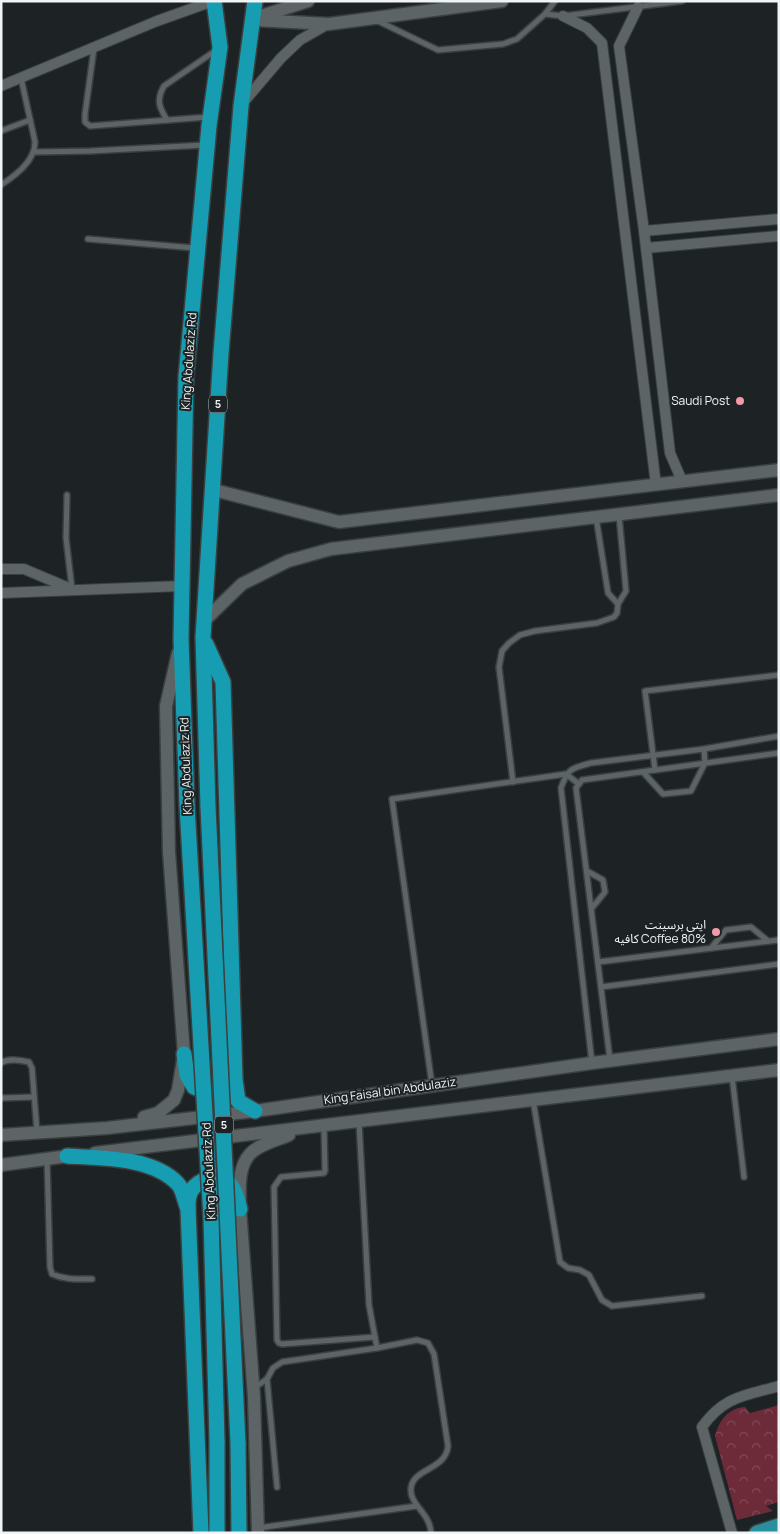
<svg xmlns="http://www.w3.org/2000/svg" width="780" height="1534" font-family="Manrope,'Noto Sans Arabic',sans-serif">
  <style>
    .park { fill: url(#park-crowns) }
    .lines { fill: none; stroke-linecap: round; stroke-linejoin: round }
    .service-casing { stroke: #3a3f40; stroke-width: 8 }
    .minor-casing { stroke: #3a3f40; stroke-width: 12 }
    .tertiary-casing { stroke: #3a3f40; stroke-width: 15 }
    .primary-casing { stroke: #3a3f40; stroke-width: 18 }
    .trunk-casing { stroke: #3a3f40; stroke-width: 18 }
    .service { stroke: #5d6465; stroke-width: 5 }
    .minor { stroke: #5d6465; stroke-width: 10 }
    .tertiary { stroke: #5d6465; stroke-width: 12 }
    .primary { stroke: #288f9e; stroke-width: 15 }
    .trunk { stroke: #169db1; stroke-width: 15 }
    .trunk-bridge-casing { stroke: #3a3f40; stroke-width: 18; stroke-linecap: butt }
    .trunk-bridge { stroke: #169db1; stroke-width: 15 }
    .poi-dot { fill: #f39aa9; stroke: #1d2224; stroke-width: 2 }
    .labels { text-anchor: middle; stroke-width: 4; stroke-linejoin: round; paint-order: stroke }
    .shield { fill: #1d2224; stroke: #b1b5b6; stroke-width: 1 }
    .shield-label { font-size: 11px; font-weight: bold; fill: #f0f4f5 }
    .street-label { font-size: 12px; fill: #f0f4f5; stroke: #1d2224 }
    .poi-label { font-size: 12px; fill: #f0f4f5; stroke: #1d2224; text-anchor: end }
  </style>
  <defs>
    <pattern id="park-crowns" width="20" height="18" patternUnits="userSpaceOnUse" patternTransform="scale(1.25)"><rect width="20" height="18" fill="#6d2a39"/><path d="M2 6a3 3 0 1 1 6 0M12 15a3 3 0 1 1 6 0" fill="none" stroke="#824a56"/></pattern>
  </defs>
  <rect width="100%" height="100%" fill="#1d2224"/>
  <path class="park" d="M779,1405V1502L766,1506L773,1511L737,1520L715,1436C719,1421 728,1408 745,1407L750,1413Z"/>
  <g class="lines">
    <defs>
      <g id="service">
        <path d="M545,14L563,16L682,1"/>
        <path d="M378,21L438,50L503,44L517,39L545,14L555,1"/>
        <path d="M94,48L85,114V122L90,126L208,117"/>
        <path d="M167,120C159,107 156,100 164,86L215,51"/>
        <path d="M1,131L30,120"/>
        <path d="M35,152L90,151L205,145"/>
        <path d="M1,185C16,175 35,161 35,142L21,78"/>
        <path d="M88,239L195,248"/>
        <path d="M67,495L66,538L72,589"/>
        <path d="M596,517L608,593L618,604"/>
        <path d="M655,770L645,691L779,675"/>
        <path d="M643,772L663,794L691,791L705,763L704,749"/>
        <path d="M513,782L499,667L502,651L509,643L520,635L535,631L597,623L614,617L617,613L618,604L626,591L619,515"/>
        <path d="M587,871L603,880L605,892L592,908"/>
        <path d="M711,948L726,930L751,927L768,941"/>
        <path d="M598,962L779,940"/>
        <path d="M601,987L779,964"/>
        <path d="M610,1060L576,788L582,780L779,753"/>
        <path d="M1,1063C9,1058 20,1060 29,1062L32,1068L37,1132"/>
        <path d="M592,1063L561,788C568,768 572,768 591,763L704,749L779,736"/>
        <path d="M732,1076L744,1177"/>
        <path d="M432,1085L392,799L566,774L579,784"/>
        <path d="M1,1098L34,1097"/>
        <path d="M533,1100L560,1262L568,1268L580,1270L589,1275L602,1300L612,1306L702,1296"/>
        <path d="M359,1122L369,1305L377,1348L417,1340L428,1343L434,1354L448,1446C446,1470 413,1468 411,1488C409,1505 430,1512 431,1533"/>
        <path d="M324,1127L325,1171L324,1173L281,1177L274,1187L277,1340L279,1343L282,1344L375,1337"/>
        <path d="M47,1159L50,1267L52,1274C65,1280 77,1279 92,1279"/>
        <path d="M267,1379L277,1487"/>
        <path d="M254,1388L267,1379L273,1368L282,1362L377,1348"/>
        <path d="M258,1528L417,1506"/>
      </g>
      <g id="minor">
        <path d="M638,7L619,46L644,231L670,453L682,481"/>
        <path d="M563,16L587,28L602,43L656,485"/>
        <path d="M1,86L157,21L213,1"/>
        <path d="M241,105L281,58L300,40L328,24"/>
        <path d="M644,231L779,219"/>
        <path d="M646,248L779,236"/>
        <path d="M1,569H24L69,588"/>
        <path d="M1,593L181,586"/>
        <path d="M732,1533L702,1427C724,1396 744,1396 779,1386"/>
      </g>
      <g id="tertiary">
        <path d="M258,17L308,1"/>
        <path d="M252,20L329,24L502,1"/>
        <path d="M214,490L339,522L779,470"/>
        <path d="M205,620L242,584L288,561L331,549L779,495"/>
        <path d="M144,1117L158,1113L174,1100L178,1090L184,1054L169,852L166,706L178,653"/>
        <path d="M1,1135L107,1128L255,1111L592,1063L779,1039"/>
        <path d="M95,1153L779,1070"/>
        <path d="M1,1165L76,1155"/>
        <path d="M258,1533L254,1397L240,1209C240,1192 237,1168 250,1154C259,1144 277,1140 289,1135"/>
      </g>
      <path id="primary" d="M757,1533L779,1526"/>
      <g id="trunk">
        <path d="M206,644L223,682L235,1079L238,1101L255,1111"/>
        <path d="M187,806L181,639L186,377L209,126L220,47L214,1"/>
        <path d="M208,807L203,637L221,353L241,106L255,1"/>
        <path d="M184,1054L187,1075L194,1087L202,1090H212L227,1080L229,1076"/>
        <path d="M67,1156C101,1158 153,1157 178,1184C183,1189 185,1202 188,1209L201,1533"/>
        <path d="M188,1209C188,1201 188,1193 194,1187C203,1177 224,1175 232,1187C236,1192 238,1202 240,1209"/>
        <path d="M238,1443L239,1533"/>
        <path d="M217,1533V1441"/>
      </g>
    </defs>
    <use href="#service" class="service-casing"/>
    <use href="#minor" class="minor-casing"/>
    <use href="#tertiary" class="tertiary-casing"/>
    <use href="#primary" class="primary-casing"/>
    <use href="#trunk" class="trunk-casing"/>
    <use href="#service" class="service"/>
    <use href="#minor" class="minor"/>
    <use href="#tertiary" class="tertiary"/>
    <use href="#primary" class="primary"/>
    <use href="#trunk" class="trunk"/>
    <defs>
      <g id="trunk-bridge">
        <path d="M187,806L211,1218L217,1441"/>
        <path d="M208,807L238,1443"/>
      </g>
    </defs>
    <use href="#trunk-bridge" class="trunk-bridge-casing"/>
    <use href="#trunk-bridge" class="trunk-bridge"/>
  </g>
  <g class="poi-dot">
    <circle cx="740" cy="401" r="5"/>
    <circle cx="716" cy="932" r="5"/>
  </g>
  <g class="labels">
    <g class="shield">
      <rect x="209" y="395.5" width="18" height="17" rx="4"/>
      <rect x="215" y="1116.5" width="18" height="17" rx="4"/>
    </g>
    <g class="shield-label">
      <text x="218" y="408">5</text>
      <text x="224" y="1129">5</text>
    </g>
    <g class="street-label">
      <text transform="translate(189 361) rotate(-86)" y="4">King Abdulaziz Rd</text>
      <text transform="translate(186 766) rotate(-92)" y="4">King Abdulaziz Rd</text>
      <text transform="translate(390 1091) rotate(-8)" y="4">King Faisal bin Abdulaziz</text>
      <text transform="translate(209 1171) rotate(-93)" y="4">King Abdulaziz Rd</text>
    </g>
    <g class="poi-label">
      <text x="730" y="405">Saudi Post</text>
      <text x="706" y="929">ايتي برسينت<tspan x="706" dy="14">كافيه Coffee 80%</tspan></text>
    </g>
  </g>
  <rect width="780" height="1534" fill="none" stroke="#f0f4f5" stroke-width="5"/>
</svg>
